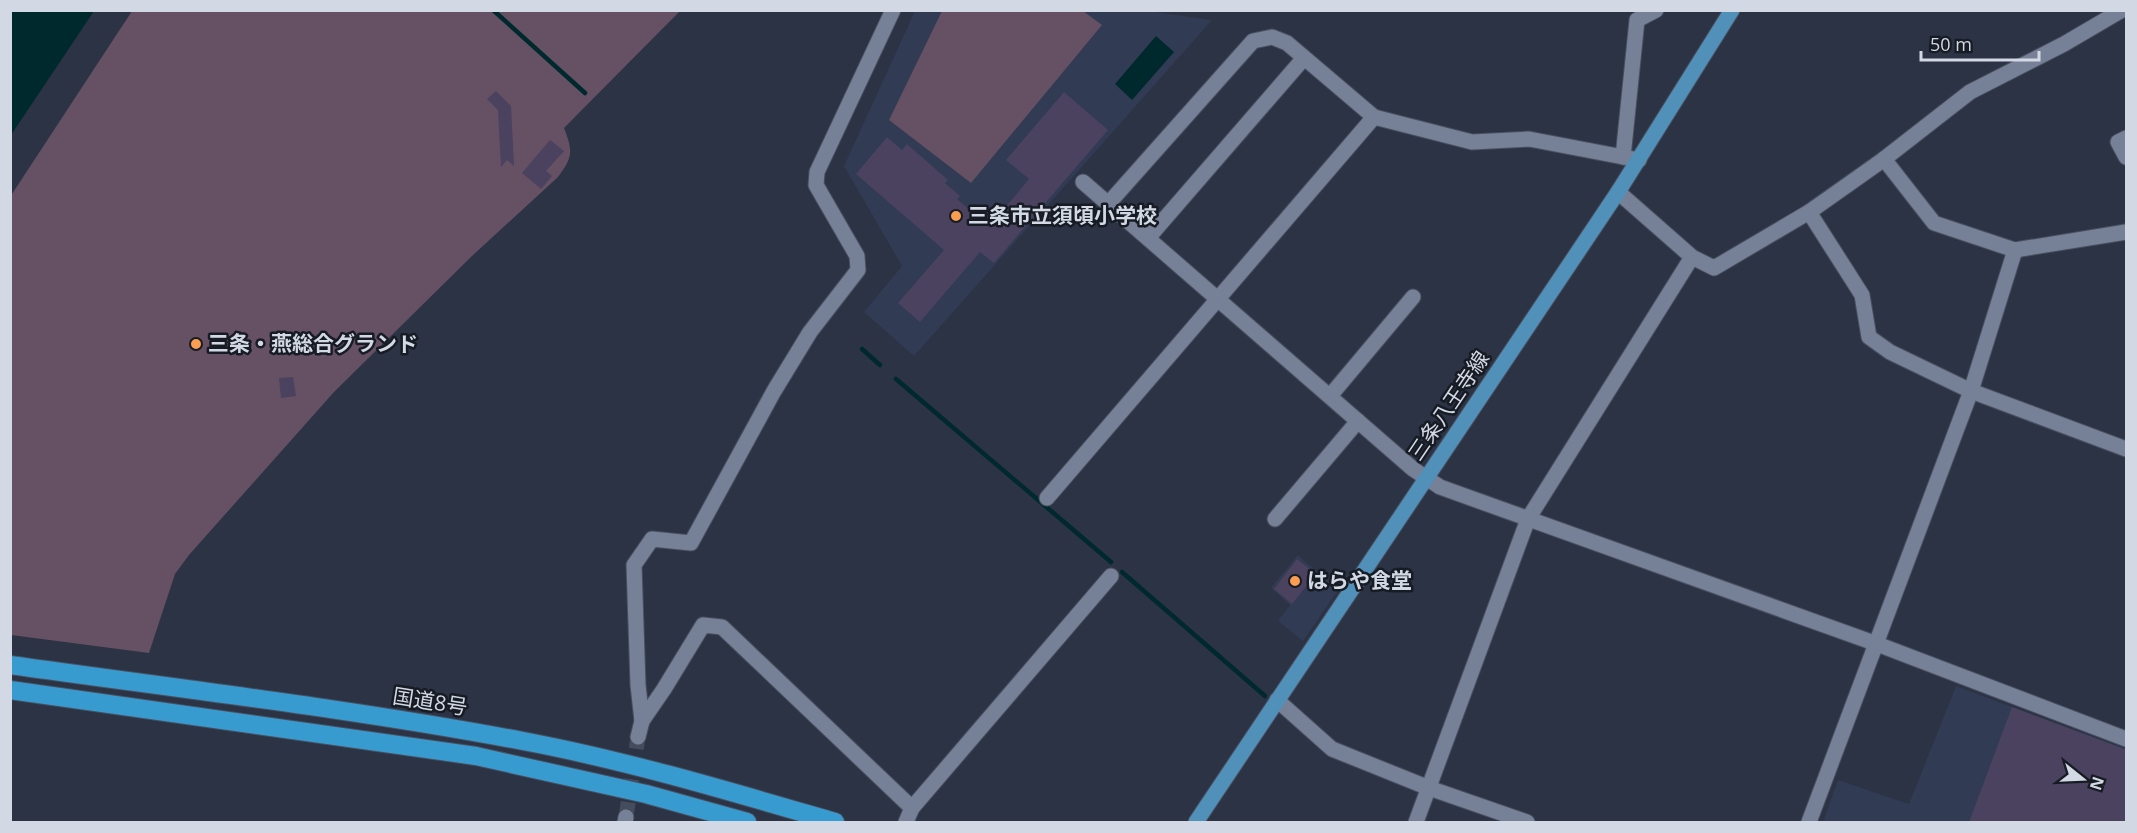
<svg xmlns="http://www.w3.org/2000/svg" width="2137" height="833" font-family="'Open Sans','Noto Sans JP',sans-serif">
  <style>
    .built { fill: #313b53 }
    .green { fill: #655064 }
    .water { fill: #00292e }
    .lines { fill: none; stroke-linecap: round; stroke-linejoin: round }
    .stream { stroke: #00292e; stroke-width: 4.5 }
    .building { fill: #4a425e }
    .minor-tunnel { stroke: #444c5d; stroke-width: 15; stroke-dasharray: 15 8; stroke-linecap: butt }
    .minor-casing { stroke: #484f5f; stroke-width: 17 }
    .major-casing { stroke: #484f5f; stroke-width: 17 }
    .highway-casing { stroke: #484f5f; stroke-width: 20 }
    .minor { stroke: #768096; stroke-width: 15 }
    .major { stroke: #5090b9; stroke-width: 15 }
    .highway { stroke: #379bd0; stroke-width: 18 }
    .poi-dot { fill: #fb9e51; stroke: #171b23; stroke-width: 2 }
    .labels { text-anchor: middle; stroke-width: 5; stroke-linejoin: round; paint-order: stroke }
    .poi-label { font-size: 21px; font-weight: bold; fill: #d2d8e4; stroke: #171b23; text-anchor: start }
    .street-label { font-size: 21px; fill: #d2d8e4; stroke: #171b23 }
  </style>
  <rect width="100%" height="100%" fill="#2b3345"/>
  <g class="built">
    <path d="M1141,10L1212,20L914,356L864,312L902,266L844,166L915,11Z"/>
    <path d="M1298,555L1338,590L1303,641L1278,621L1290,605L1271,588Z"/>
    <path d="M1956,686L2126,749V822H1823L1838,780L1909,804Z"/>
  </g>
  <g class="green">
    <path d="M132,11H680L564,128C573,151 573,157 558,177L472,256L334,392L189,555L175,574L149,653L11,635L10,197Z"/>
    <path d="M942,11H1083L1102,25L971,183L889,120Z"/>
  </g>
  <g class="water">
    <path d="M11,10L94,11L11,135L10,11Z"/>
    <path d="M1156,36L1174,52L1132,100L1115,84Z"/>
  </g>
  <g class="lines">
    <g class="stream">
      <path d="M493,10L585,93"/>
      <path d="M862,349L880,365"/>
      <path d="M896,379L1111,562"/>
      <path d="M1122,572L1265,696"/>
    </g>
  </g>
  <g class="building">
    <path d="M496,91L511,106L514,166L507,160L501,167L498,110L487,99Z"/>
    <path d="M1064,92L1108,130L994,263L980,252L920,322L898,303L944,250L856,174L887,137L902,150L907,144L948,180L945,183L960,196L957,199L989,227L1029,179L1006,160Z"/>
    <path d="M550,140L564,151L546,171L552,176L541,189L522,173Z"/>
    <path d="M293,377L296,396L281,398L279,378Z"/>
    <path d="M1297,559L1316,574L1292,604L1274,589Z"/>
    <path d="M2012,707L2127,750V822H1969Z"/>
  </g>
  <g class="lines">
    <path class="minor-tunnel" d="M626,817L638,737"/>
    <defs>
      <g id="minor">
        <path d="M2126,138L2118,142L2126,157"/>
        <path d="M1623,157L1637,20L1656,10"/>
        <path d="M1884,159L1934,223L2015,250L2126,232"/>
        <path d="M1083,182L1413,469L1440,487L1877,644L2126,739"/>
        <path d="M1618,192L1692,257L1714,268L1809,212L1884,159L1970,92L2064,44L2122,10"/>
        <path d="M1108,204L1253,41L1272,37L1287,43L1374,117"/>
        <path d="M1809,212L1862,295L1869,337L1890,352L1971,391L2126,449"/>
        <path d="M1148,238L1304,58"/>
        <path d="M1330,396L1413,297"/>
        <path d="M1047,498L1374,117L1472,142L1529,139L1639,160"/>
        <path d="M1275,519L1358,421"/>
        <path d="M1277,700L1332,749L1429,788L1527,822"/>
        <path d="M642,721L664,689L703,625L722,627L912,808"/>
        <path d="M638,737L642,721L638,685L634,565L652,539L691,543L774,391L810,332L858,270L857,256L816,185L817,172L893,10"/>
        <path d="M625,822L626,817"/>
        <path d="M906,822L912,808L1111,576"/>
        <path d="M1416,822L1528,519L1692,257"/>
        <path d="M1809,822L1971,391L2015,250"/>
      </g>
      <path id="major" d="M1196,822L1618,192L1732,10"/>
      <g id="highway">
        <path d="M10,665C181,689 354,709 523,741C629,761 732,792 835,822"/>
        <path d="M10,690L476,756L646,794L747,822"/>
      </g>
    </defs>
    <use href="#minor" class="minor-casing"/>
    <use href="#major" class="major-casing"/>
    <use href="#highway" class="highway-casing"/>
    <use href="#minor" class="minor"/>
    <use href="#major" class="major"/>
    <use href="#highway" class="highway"/>
  </g>
  <g class="poi-dot">
    <circle cx="956" cy="216" r="6"/>
    <circle cx="196" cy="344" r="6"/>
    <circle cx="1295" cy="581" r="6"/>
  </g>
  <g class="labels">
    <g class="poi-label">
      <text x="968" y="223">三条市立須頃小学校</text>
      <text x="208" y="351">三条・燕総合グランド</text>
      <text x="1307" y="588">はらや食堂</text>
    </g>
    <g class="street-label">
      <text transform="translate(1449 406) rotate(-56)" y="7">三条八王寺線</text>
      <text transform="translate(430 702) rotate(9)" y="7">国道8号</text>
    </g>
  </g>
  <rect width="2137" height="833" fill="none" stroke="#d2d8e4" stroke-width="24"/>
  <g transform="translate(2083 779) rotate(108)" stroke="#171b23" stroke-width="4.5" paint-order="stroke">
  <path d="M0-4.5L10 22L0 15L-10 22Z" fill="#d2d8e4"/>
  <text y="-9" font-size="16" font-weight="bold" text-anchor="middle" fill="#d2d8e4">N</text>
  </g>
  <path d="M1921 51v9h118v-9" fill="none" stroke="#d2d8e4" stroke-width="3"/>
  <text x="1930" y="51" font-size="18" fill="#d2d8e4" stroke="#171b23" stroke-width="4.5" paint-order="stroke">50 m</text>
</svg>
